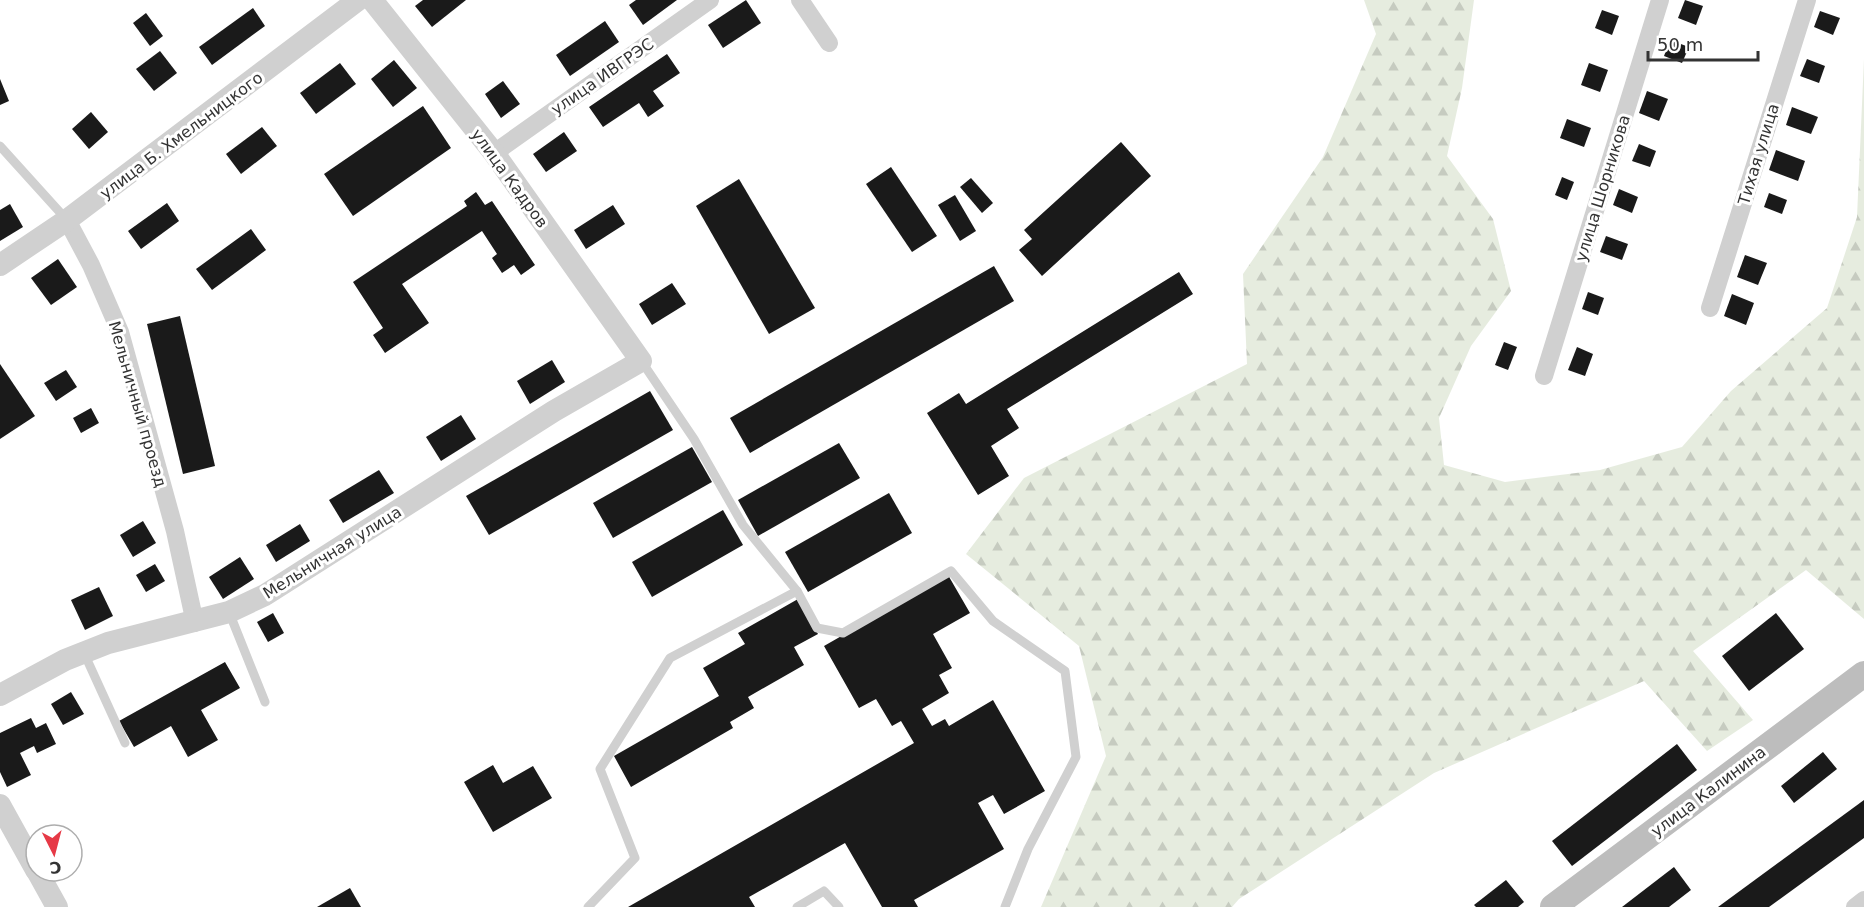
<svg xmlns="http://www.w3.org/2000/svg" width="1864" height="907" font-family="'DejaVu Sans',sans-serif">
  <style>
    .forest { fill: url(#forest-firs) }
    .building { fill: #1a1a1a }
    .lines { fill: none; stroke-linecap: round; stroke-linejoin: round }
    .service { stroke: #d0d0d0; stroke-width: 9 }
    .minor { stroke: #d0d0d0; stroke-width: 18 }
    .tertiary { stroke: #d0d0d0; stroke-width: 22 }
    .secondary { stroke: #bdbdbd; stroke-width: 26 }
    .labels { text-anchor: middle; stroke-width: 6; stroke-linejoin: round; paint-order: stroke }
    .street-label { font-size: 16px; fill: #333; stroke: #fff }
  </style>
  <defs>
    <pattern id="forest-firs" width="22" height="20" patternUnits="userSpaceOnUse" patternTransform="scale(1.5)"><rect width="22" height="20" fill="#e6ecdf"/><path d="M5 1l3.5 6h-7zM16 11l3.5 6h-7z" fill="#c6cbc0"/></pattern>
  </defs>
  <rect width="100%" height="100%" fill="#fff"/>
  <path class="forest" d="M1364,0H1474L1462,88L1447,156L1493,219L1511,291L1471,346L1439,418L1444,465L1505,482L1600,470L1682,447L1731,391L1827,308L1857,217L1864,59V619L1806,570L1693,651L1753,720L1707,751L1644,681L1434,773L1239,899L1232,907H1041L1106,756L1079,646L966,554L1024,478L1247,364L1243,274L1323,157L1376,34Z"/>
  <g class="building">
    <path d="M423,0H466L432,27L415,6Z"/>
    <path d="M636,0H677L643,25L629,5Z"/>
    <path d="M746,0L761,23L723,48L708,25Z"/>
    <path d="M1685,0L1703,6L1696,25L1678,18Z"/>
    <path d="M253,8L265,26L212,65L199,47Z"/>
    <path d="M1602,10L1619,16L1612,35L1595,28Z"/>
    <path d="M1820,11L1840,18L1833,35L1814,27Z"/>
    <path d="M146,13L163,36L150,46L133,23Z"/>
    <path d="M605,21L619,42L570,76L556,55Z"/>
    <path d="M1670,40L1689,47L1682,63L1664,56Z"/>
    <path d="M160,51L177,73L154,91L136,69Z"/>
    <path d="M667,54L680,73L653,91L664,106L648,117L639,103L603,127L589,107Z"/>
    <path d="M1807,59L1825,66L1819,83L1800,76Z"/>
    <path d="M394,60L417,88L393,107L371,79Z"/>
    <path d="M340,63L356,84L316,114L300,93Z"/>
    <path d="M1589,63L1608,70L1600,92L1581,85Z"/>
    <path d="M0,79L9,101L0,105Z"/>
    <path d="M503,81L520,104L501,118L485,94Z"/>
    <path d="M1647,91L1668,99L1659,121L1639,113Z"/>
    <path d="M423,106L451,148L353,216L324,174Z"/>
    <path d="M1792,107L1818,117L1811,134L1786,125Z"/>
    <path d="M91,112L108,132L89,149L72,129Z"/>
    <path d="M1567,119L1591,128L1584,147L1560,138Z"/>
    <path d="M262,127L277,146L241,174L226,154Z"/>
    <path d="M564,132L577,151L546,172L533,154Z"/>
    <path d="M1121,142L1151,176L1042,276L1019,250L1032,239L1024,230Z"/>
    <path d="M1639,144L1656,151L1650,167L1632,161Z"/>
    <path d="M1776,150L1805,161L1798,181L1769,170Z"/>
    <path d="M891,167L937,236L912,252L866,184Z"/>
    <path d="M1562,177L1574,182L1567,200L1555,195Z"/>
    <path d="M971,178L993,203L982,213L960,187Z"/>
    <path d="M739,179L815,308L769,334L696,206Z"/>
    <path d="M1619,189L1638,197L1632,213L1613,205Z"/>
    <path d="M476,192L485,205L492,201L535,265L521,275L514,265L502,273L492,258L497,254L482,231L402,284L429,323L385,353L373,335L383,328L353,282L467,206L464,201Z"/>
    <path d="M1769,193L1787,200L1782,214L1764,207Z"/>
    <path d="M955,195L976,231L960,241L938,205Z"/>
    <path d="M167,203L179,221L141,249L128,231Z"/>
    <path d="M10,204L23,227L0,241V210Z"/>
    <path d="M613,205L625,224L586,249L574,230Z"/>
    <path d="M251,229L266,250L212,290L196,269Z"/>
    <path d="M1606,236L1628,244L1622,260L1600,252Z"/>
    <path d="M1745,255L1767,263L1758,285L1737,277Z"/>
    <path d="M58,259L77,287L51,305L31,278Z"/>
    <path d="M994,266L1014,301L750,453L730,418Z"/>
    <path d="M1179,272L1193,294L1007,409L1019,428L991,446L1009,476L978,495L927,413L959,393L966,404Z"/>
    <path d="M672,283L686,304L652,325L639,304Z"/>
    <path d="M1588,292L1604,298L1598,315L1582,309Z"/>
    <path d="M1732,294L1754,303L1746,325L1724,316Z"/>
    <path d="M180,316L215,466L183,474L147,324Z"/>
    <path d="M1504,342L1517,347L1508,370L1495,365Z"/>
    <path d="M1577,347L1593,354L1585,376L1568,370Z"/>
    <path d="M552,360L565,382L530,404L517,381Z"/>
    <path d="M0,364L35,416L0,439Z"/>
    <path d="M66,370L77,387L56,401L44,383Z"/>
    <path d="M650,391L673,430L489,535L466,496Z"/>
    <path d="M91,408L99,423L81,433L73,418Z"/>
    <path d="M461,415L476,439L441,461L426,437Z"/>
    <path d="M839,443L860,478L758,536L738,500Z"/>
    <path d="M692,447L712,482L613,538L593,503Z"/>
    <path d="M379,470L394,493L343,523L329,500Z"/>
    <path d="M889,493L912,533L808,592L785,552Z"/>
    <path d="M723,510L743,545L652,597L632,562Z"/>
    <path d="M143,521L156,543L133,557L120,535Z"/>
    <path d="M300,524L310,541L276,562L266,545Z"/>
    <path d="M240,557L254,579L223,599L209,577Z"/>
    <path d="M155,564L165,581L146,592L136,575Z"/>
    <path d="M948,575L970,613L933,634L952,668L939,675L949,693L922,709L932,726L945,719L949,726L993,700L1045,791L1004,814L993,795L978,803L1004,849L914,900L918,907H882L845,843L749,897L755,907H628L914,743L901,721L892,726L876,699L859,708L824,646Z"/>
    <path d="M99,587L113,616L85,630L71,600Z"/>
    <path d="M798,599L818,634L794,647L804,665L748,697L754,708L730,722L733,728L631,787L614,756L719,696L703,668L745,644L738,633Z"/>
    <path d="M273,613L284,633L268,642L257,622Z"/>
    <path d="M1776,613L1804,649L1749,691L1722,656Z"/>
    <path d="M225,662L240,688L201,710L218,740L188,757L171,726L134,747L119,721Z"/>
    <path d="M71,692L84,714L63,725L51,704Z"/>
    <path d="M31,718L36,728L46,723L56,744L37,753L34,746L20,753L31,775L7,787L0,772V733Z"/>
    <path d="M1677,744L1697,770L1572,866L1552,841Z"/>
    <path d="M1823,752L1837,769L1794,803L1781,786Z"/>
    <path d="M493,765L503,783L533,766L552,798L493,832L464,782Z"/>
    <path d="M1864,800V838L1769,907H1718Z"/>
    <path d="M1674,867L1691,890L1669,907H1622Z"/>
    <path d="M1506,880L1524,902L1518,907H1476L1474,905Z"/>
    <path d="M350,888L361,907H317Z"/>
  </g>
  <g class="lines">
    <g class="service">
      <path d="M0,146L66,219"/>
      <path d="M642,362L694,439L743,525L797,591L817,628L843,633L951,571L993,621L1065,671L1076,757L1028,849L1005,907"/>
      <path d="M229,612L265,702"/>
      <path d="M84,653L125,743"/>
      <path d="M588,907L635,858L600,769L670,658L797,591"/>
      <path d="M797,907L824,891L839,907"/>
    </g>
    <g class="minor">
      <path d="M800,0L829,43"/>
      <path d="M494,153L710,0"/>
      <path d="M67,220L91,265L120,332L175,531L195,623"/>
      <path d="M1710,308L1807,0"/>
      <path d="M1544,376L1660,0"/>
      <path d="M1855,907L1864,900"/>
    </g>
    <g class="tertiary">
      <path d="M0,265L67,220L358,0"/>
      <path d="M0,695L65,660L108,643L229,612L265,595L554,411L641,361L494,153L372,0"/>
      <path d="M0,805L36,870"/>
      <path d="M37,871L57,907"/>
    </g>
    <path class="secondary" d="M1553,907L1864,674"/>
  </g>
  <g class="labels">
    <g class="street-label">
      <text transform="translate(602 76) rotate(-35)" y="6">улица ИВГРЭС</text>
      <text transform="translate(181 135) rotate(-37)" y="6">улица Б. Хмельницкого</text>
      <text transform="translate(1758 154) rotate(-73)" y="6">Тихая улица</text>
      <text transform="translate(510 178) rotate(54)" y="6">улица Кадров</text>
      <text transform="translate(1602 188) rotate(-73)" y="6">улица Шорникова</text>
      <text transform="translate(138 404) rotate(74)" y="6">Мельничный проезд</text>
      <text transform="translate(332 552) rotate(-32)" y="6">Мельничная улица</text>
      <text transform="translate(1708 791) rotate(-37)" y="6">улица Калинина</text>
    </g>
  </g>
  <g transform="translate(54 853) rotate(174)"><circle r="28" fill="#ffffff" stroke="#adadad" stroke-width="1.5"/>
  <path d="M0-4.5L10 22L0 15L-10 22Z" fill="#e63946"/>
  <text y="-9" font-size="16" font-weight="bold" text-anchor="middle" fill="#333333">С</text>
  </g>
  <path d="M1648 51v9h110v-9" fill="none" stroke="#333333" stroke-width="3"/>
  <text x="1657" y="51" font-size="18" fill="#333333" stroke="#ffffff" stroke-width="4.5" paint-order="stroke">50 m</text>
</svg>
